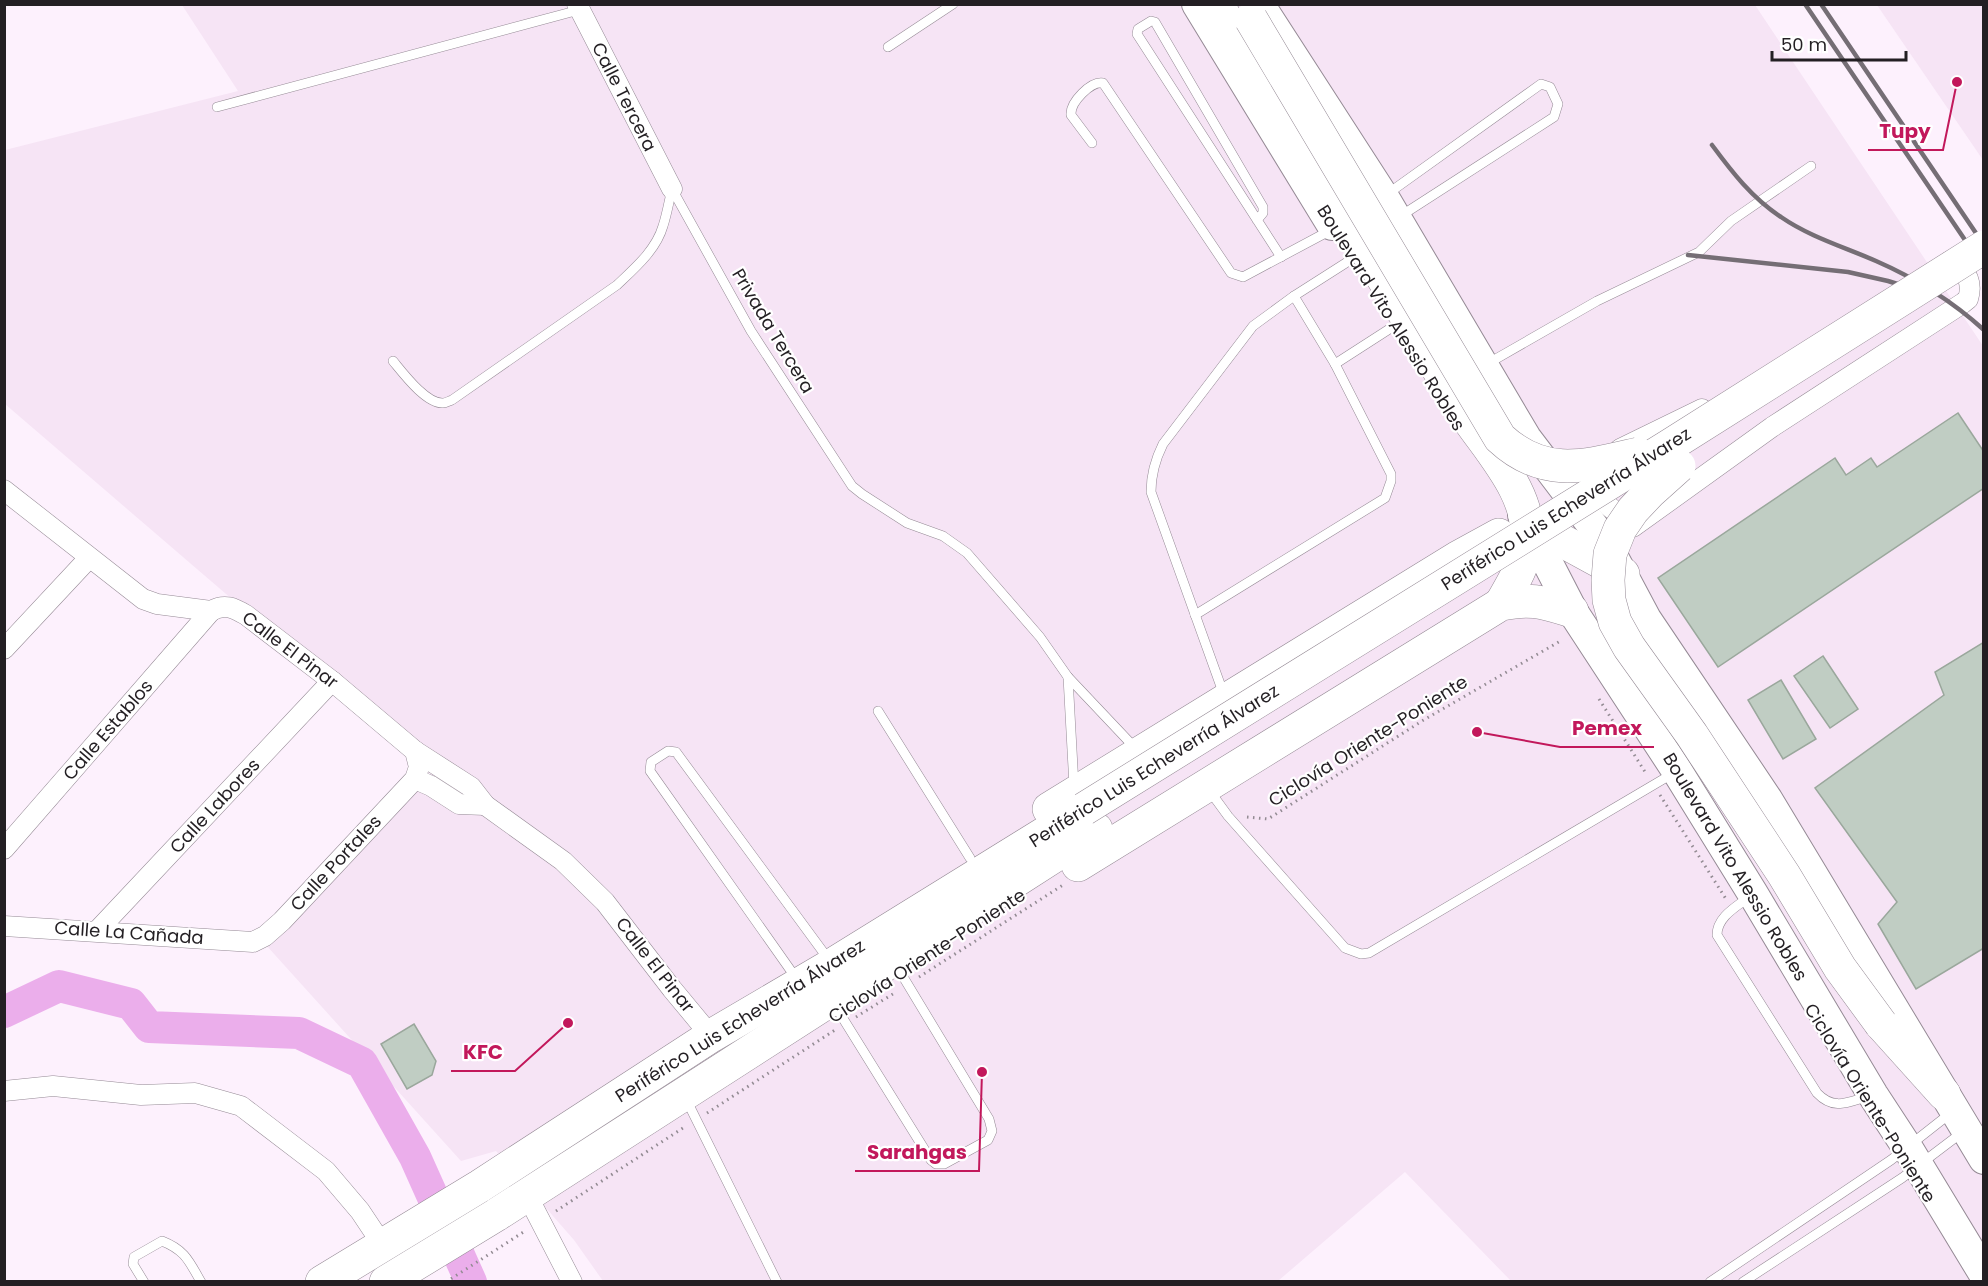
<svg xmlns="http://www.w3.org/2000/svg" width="1988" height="1286" font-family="Poppins,sans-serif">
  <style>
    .built { fill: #f6e4f5 }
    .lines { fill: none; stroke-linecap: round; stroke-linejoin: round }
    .river { stroke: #ebaeeb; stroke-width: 32 }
    .building { fill: #c0cdc3; stroke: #9aa79c; stroke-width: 1.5 }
    .lane-casing { stroke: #958a95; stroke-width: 10 }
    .street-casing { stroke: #958a95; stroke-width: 21 }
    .primary-casing { stroke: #958a95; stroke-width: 32 }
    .highway-casing { stroke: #958a95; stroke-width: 34 }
    .path { stroke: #938b93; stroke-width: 3; stroke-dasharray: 1.5 4.5; stroke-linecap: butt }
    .lane { stroke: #fff; stroke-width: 9 }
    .street { stroke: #fff; stroke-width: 20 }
    .primary { stroke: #fff; stroke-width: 30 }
    .highway { stroke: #fff; stroke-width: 33 }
    .rail { stroke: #756e75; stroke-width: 4.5 }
    .highway-bridge-casing { stroke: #958a95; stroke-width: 34; stroke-linecap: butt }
    .highway-bridge { stroke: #fff; stroke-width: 33 }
    .labels { text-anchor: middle; stroke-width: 4.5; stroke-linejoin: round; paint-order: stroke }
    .street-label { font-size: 18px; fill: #231f23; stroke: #fff }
    .leader { fill: none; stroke: #c2185b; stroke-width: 2 }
    .callout-dot { fill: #c2185b; stroke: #fff; stroke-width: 2 }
    .callout-label { font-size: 20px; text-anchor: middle; font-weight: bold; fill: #c2185b; stroke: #fff; stroke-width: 4.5; stroke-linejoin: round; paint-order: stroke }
  </style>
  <rect width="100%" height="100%" fill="#fdf1fd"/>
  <g class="built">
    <path d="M182,5H1755L1983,346V1281H1511L1405,1172L1278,1281H603L574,1240L496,1151L461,1161L266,945L433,772L5,404V150L238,91Z"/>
    <path d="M1877,5H1983V160Z"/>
  </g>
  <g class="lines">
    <path class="river" d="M4,1012L59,986L131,1004L149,1027L299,1033L362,1063L415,1157L471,1282"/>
  </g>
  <g class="building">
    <path d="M1958,413L1984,452V488L1718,667L1658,578L1835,458L1846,475L1871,458L1877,467Z"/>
    <path d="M1984,642V948L1916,989L1878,924L1897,902L1815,788L1944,695L1935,672Z"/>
    <path d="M1823,656L1858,709L1830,728L1794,676Z"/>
    <path d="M1781,680L1816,739L1783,759L1748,700Z"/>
    <path d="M414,1024L436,1061L432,1075L407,1089L381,1044Z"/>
  </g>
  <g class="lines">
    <defs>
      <g id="lane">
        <path d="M888,47L953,4"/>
        <path d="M217,107L579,10"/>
        <path d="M1092,143L1071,115C1070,102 1091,81 1103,83L1231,273L1243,277L1331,230"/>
        <path d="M672,189L751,331L852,486L862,494L907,523L943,536L967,553L1040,637L1068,677L1137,750"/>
        <path d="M1386,195L1541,84L1550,87L1558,104L1554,117L1399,217"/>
        <path d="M1257,220L1263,213V207L1155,22L1151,21L1138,29L1137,34L1281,257"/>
        <path d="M393,361C403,373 426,404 443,403C446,403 449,401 452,400L617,285C635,268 656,250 663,226C667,214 669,201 672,189"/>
        <path d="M1335,364L1394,326"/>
        <path d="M1487,364L1597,301L1699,252L1731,221L1811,166"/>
        <path d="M1195,615L1385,498L1391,481V474L1335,364L1294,296"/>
        <path d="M1068,677L1074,786"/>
        <path d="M1224,695L1151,492C1151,474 1155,460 1163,444L1253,326L1294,296L1352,259"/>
        <path d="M878,711L970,858"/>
        <path d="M1209,790L1228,816L1345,948L1361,954L1369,953L1672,774"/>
        <path d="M1749,897C1736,907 1717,917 1717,935L1817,1093C1834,1111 1848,1102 1869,1096"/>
        <path d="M796,978L650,771L651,762L668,751L676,752L829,960"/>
        <path d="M834,1004L931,1160L936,1164H944L988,1140L992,1131L989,1119L896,965"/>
        <path d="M686,1099L777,1282"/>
        <path d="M144,1282L133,1264L134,1257L162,1241C185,1250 189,1261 201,1282"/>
        <path d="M1710,1282L1891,1160L1952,1112"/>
        <path d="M1743,1282L1902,1178L1964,1131"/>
      </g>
      <g id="street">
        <path d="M577,4L672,189"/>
        <path d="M1620,449L1702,409"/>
        <path d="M1595,480C1600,501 1614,517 1636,518"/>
        <path d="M4,490L143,599L157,604L211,611C225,603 234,608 246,615L332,681L415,751L419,767L415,779L282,921L265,936L253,942L4,926"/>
        <path d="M1633,527L1772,427L1963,303L1968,299C1973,283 1967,273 1956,262L1950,261"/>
        <path d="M4,649L89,558"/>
        <path d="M415,751L471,787L485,805L563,861L605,902L672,989L711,1036"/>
        <path d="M415,779L431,786L459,804L485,805"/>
        <path d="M4,849L211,611"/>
        <path d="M97,931L332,681"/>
        <path d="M4,1091L53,1086L141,1095L195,1093L241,1106L326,1171L360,1211L382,1244"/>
        <path d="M527,1195L572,1282"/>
      </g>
      <g id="primary">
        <path d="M1197,4L1332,225"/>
        <path d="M1259,4L1383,196L1526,438L1605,542L1646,619L1767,799L1984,1159"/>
        <path d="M1523,515L1573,612L1677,771L1753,894L1873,1095L1907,1147L1984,1274"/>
      </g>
      <g id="highway">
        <path d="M1217,4L1469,420C1494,456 1533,498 1527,545C1524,566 1511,586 1501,604"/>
        <path d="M1526,521L1623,574"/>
        <path d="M1049,809L1457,558L1499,535"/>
        <path d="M1078,865L1501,604C1532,598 1542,602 1572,611"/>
        <path d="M1881,1024L1944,1094"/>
        <path d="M322,1282L480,1186L711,1036L832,965L1084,809"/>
        <path d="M386,1282L496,1215L1096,829"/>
      </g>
    </defs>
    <use href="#lane" class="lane-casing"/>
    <use href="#street" class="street-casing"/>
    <use href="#primary" class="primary-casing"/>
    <use href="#highway" class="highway-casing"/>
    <g class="path">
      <path d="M1599,699L1647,775"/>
      <path d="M1660,795L1726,899"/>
      <path d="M1247,817L1268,819L1422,721L1562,640"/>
      <path d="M919,977L1063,885"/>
      <path d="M856,1017L896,992"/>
      <path d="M707,1113L835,1030"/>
      <path d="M556,1211L686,1126"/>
      <path d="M446,1282L525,1231"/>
    </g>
    <use href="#lane" class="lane"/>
    <use href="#street" class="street"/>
    <use href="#primary" class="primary"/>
    <use href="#highway" class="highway"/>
    <g class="rail">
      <path d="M1805,4L1984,268"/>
      <path d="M1821,4L1984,245"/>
      <path d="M1712,145C1732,172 1752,198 1781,217C1810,237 1844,247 1876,261C1915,278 1952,301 1984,330"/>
      <path d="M1688,255L1848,272L1888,281L1926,293"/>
    </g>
    <defs>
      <g id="highway-bridge">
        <path d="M1251,19L1500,438C1544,479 1586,466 1638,454"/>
        <path d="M1679,466L1650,492L1633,510L1620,529L1610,554L1608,580L1609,600L1615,622L1629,647L1692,735L1784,875L1840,968L1881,1024"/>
        <path d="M1084,809L1669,446L1984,247"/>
      </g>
    </defs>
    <use href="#highway-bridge" class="highway-bridge-casing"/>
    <use href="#highway-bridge" class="highway-bridge"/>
  </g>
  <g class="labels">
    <g class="street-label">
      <text transform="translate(624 97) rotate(63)" y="6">Calle Tercera</text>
      <text transform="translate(1391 318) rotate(58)" y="6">Boulevard Vito Alessio Robles</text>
      <text transform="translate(773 331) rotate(59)" y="6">Privada Tercera</text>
      <text transform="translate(1566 509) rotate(-32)" y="6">Periférico Luis Echeverría Álvarez</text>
      <text transform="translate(290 650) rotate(37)" y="6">Calle El Pinar</text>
      <text transform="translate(108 730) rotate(-49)" y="6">Calle Establos</text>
      <text transform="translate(1368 741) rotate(-32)" y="6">Ciclovía Oriente-Poniente</text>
      <text transform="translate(1154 766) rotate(-32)" y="6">Periférico Luis Echeverría Álvarez</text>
      <text transform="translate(215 806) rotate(-47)" y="6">Calle Labores</text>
      <text transform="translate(336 863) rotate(-47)" y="6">Calle Portales</text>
      <text transform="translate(1735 867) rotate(59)" y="6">Boulevard Vito Alessio Robles</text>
      <text transform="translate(129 933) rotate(4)" y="6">Calle La Cañada</text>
      <text transform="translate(927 956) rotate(-33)" y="6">Ciclovía Oriente-Poniente</text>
      <text transform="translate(655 965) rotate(52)" y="6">Calle El Pinar</text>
      <text transform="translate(740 1021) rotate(-32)" y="6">Periférico Luis Echeverría Álvarez</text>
      <text transform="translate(1870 1103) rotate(58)" y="6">Ciclovía Oriente-Poniente</text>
    </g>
  </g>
  <path class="leader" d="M1957 82L1943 150H1868M1477 732L1560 747H1654M568 1023L515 1071H451M982 1072L979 1171H855"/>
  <g class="callout-dot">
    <circle cx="1957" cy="82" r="6"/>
    <circle cx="1477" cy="732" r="6"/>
    <circle cx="568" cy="1023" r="6"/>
    <circle cx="982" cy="1072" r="6"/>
  </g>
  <g class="callout-label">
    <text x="1905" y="138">Tupy</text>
    <text x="1607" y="735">Pemex</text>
    <text x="483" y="1059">KFC</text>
    <text x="917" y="1159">Sarahgas</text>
  </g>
  <rect width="1988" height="1286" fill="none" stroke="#231f23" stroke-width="12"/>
  <path d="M1772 51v9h134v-9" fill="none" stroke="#231f23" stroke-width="3"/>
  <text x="1781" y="51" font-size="18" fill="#231f23" stroke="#ffffff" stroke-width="4.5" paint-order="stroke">50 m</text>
</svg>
